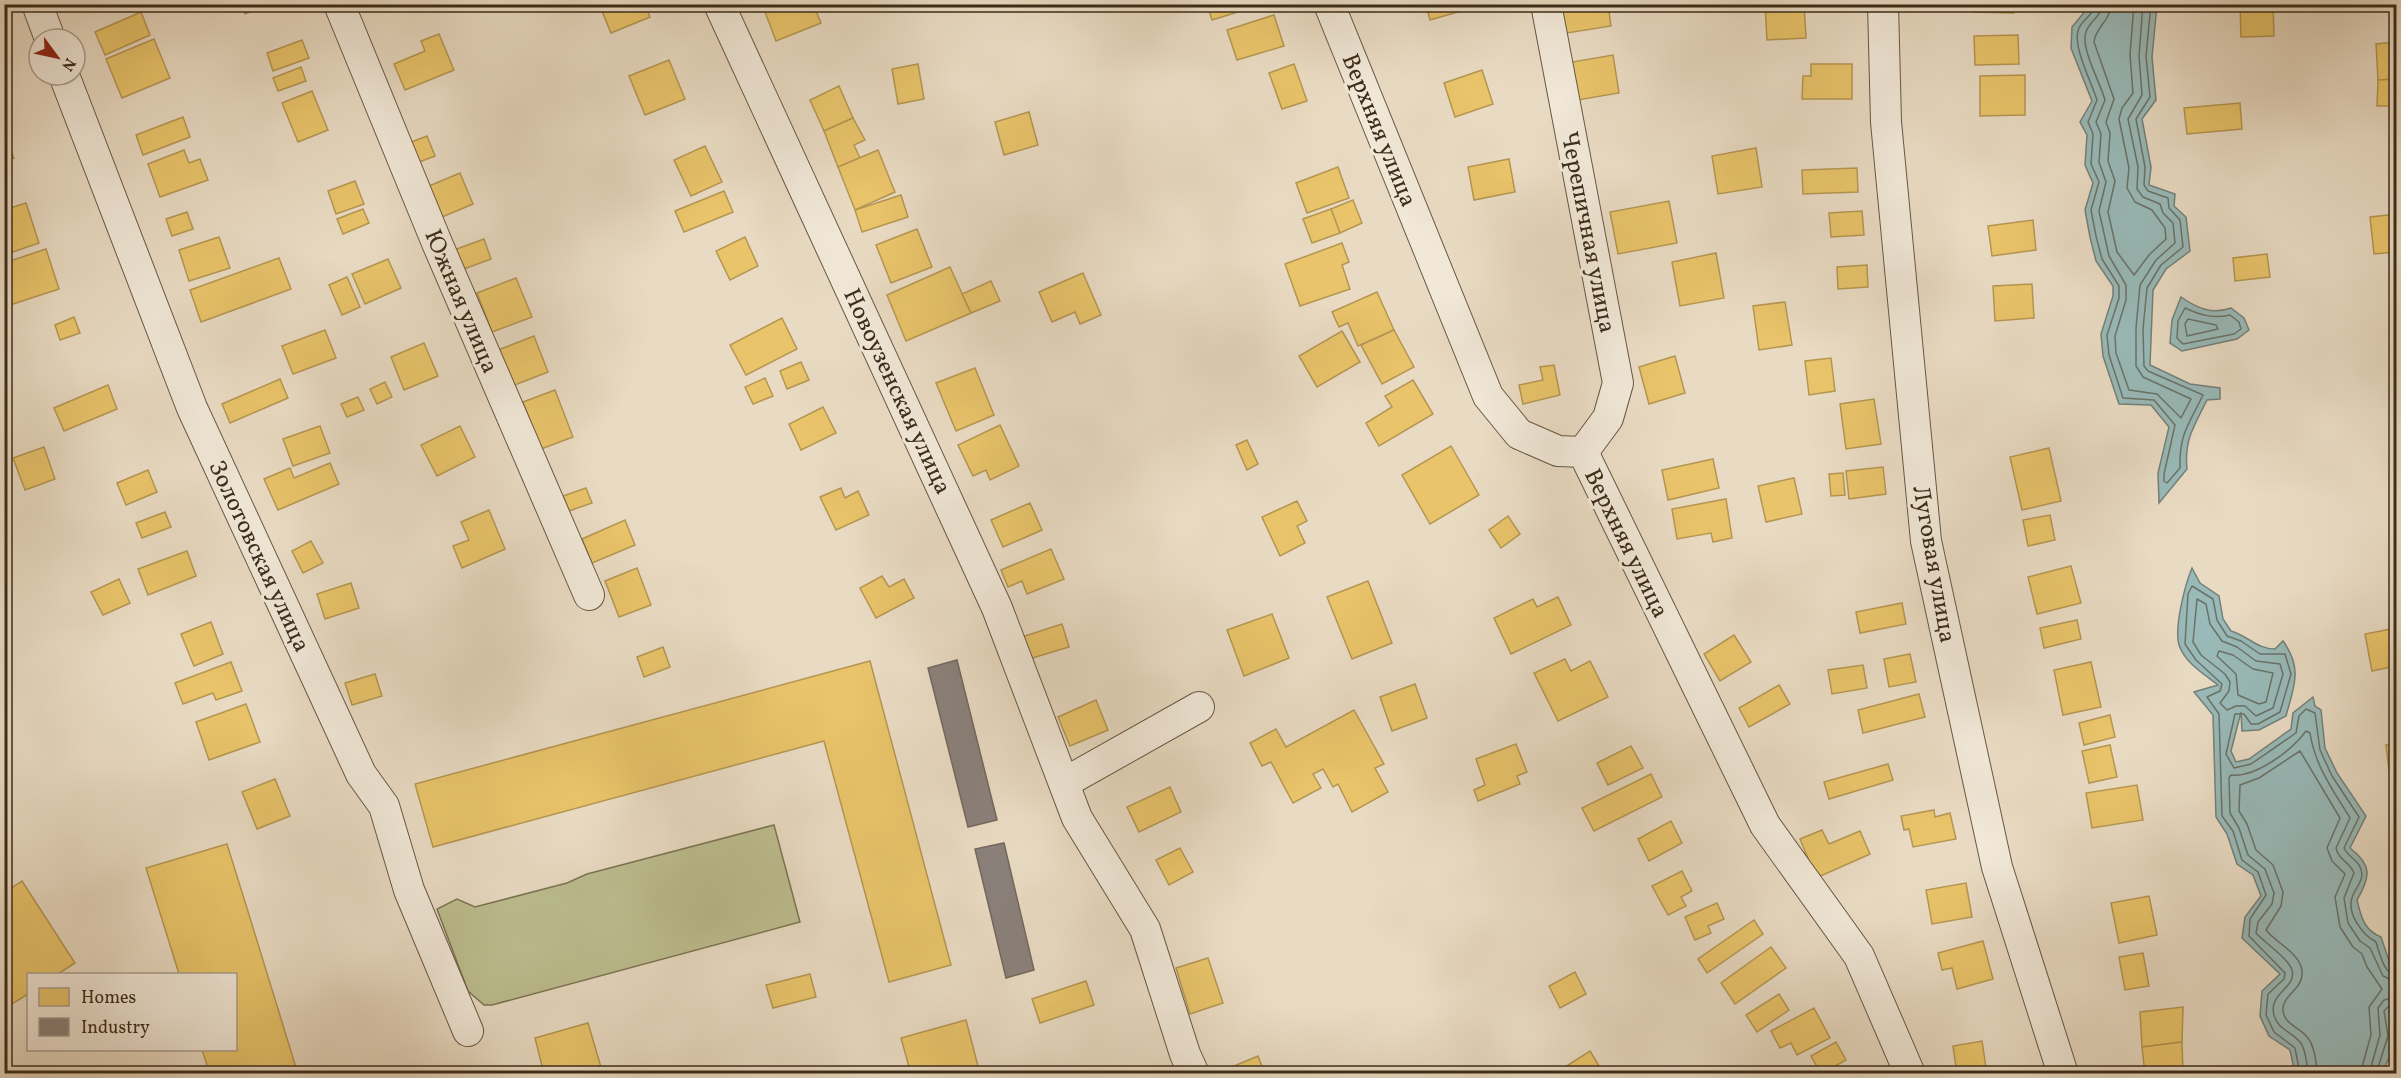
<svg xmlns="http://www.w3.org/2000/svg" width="2401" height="1078" font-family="Vollkorn,serif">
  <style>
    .green { fill: #bcbe90; stroke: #7c7554; stroke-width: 1.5 }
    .water { fill: #99bab9; stroke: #748179; stroke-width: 1.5 }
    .homes { fill: #e9c46a; stroke: #b59652; stroke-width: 1.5 }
    .industry { fill: #8a817c; stroke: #73685e; stroke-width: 1.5 }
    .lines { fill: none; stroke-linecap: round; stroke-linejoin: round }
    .shore { stroke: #6a7369; stroke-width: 1.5 }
    .minor-casing { stroke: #675844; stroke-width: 32 }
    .minor { stroke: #f1e8d8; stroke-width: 30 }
    .labels { text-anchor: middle; stroke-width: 6; stroke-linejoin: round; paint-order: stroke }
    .street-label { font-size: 24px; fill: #3c2c19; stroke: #f1e8d8 }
  </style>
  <rect width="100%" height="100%" fill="#e9dbc3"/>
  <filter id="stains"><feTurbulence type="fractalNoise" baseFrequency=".00333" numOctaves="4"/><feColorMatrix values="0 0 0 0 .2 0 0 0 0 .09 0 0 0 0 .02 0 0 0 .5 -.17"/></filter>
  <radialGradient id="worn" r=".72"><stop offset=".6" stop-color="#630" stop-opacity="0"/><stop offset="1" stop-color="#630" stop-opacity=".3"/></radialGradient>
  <path class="green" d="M774,825L800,922L492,1005H484L468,991L437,909L457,899L475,907L567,883L587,874Z"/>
  <g class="water">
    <path d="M2091,4L2157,5L2152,57L2156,100L2142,119L2151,167L2149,185L2175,194L2174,206L2186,217L2190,251L2166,269L2153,290L2150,365L2190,384L2220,388V399L2207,400C2194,426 2184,440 2187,469L2159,503L2158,473L2169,427L2151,405L2119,404L2103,356L2101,334L2113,296V286L2096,261L2090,237L2085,210L2093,183L2085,165L2087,135L2080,122L2092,101L2071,48L2072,27Z"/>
    <path d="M2181,297C2197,308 2212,315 2231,308L2244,318L2249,330L2237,339L2182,351L2170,343L2172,320Z"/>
    <path d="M2192,568L2200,583L2219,596L2223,619L2231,631C2248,636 2257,649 2275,649L2283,641C2303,669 2294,686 2286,716L2259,730L2242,731L2241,712L2231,751L2236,762L2249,759L2291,729L2293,713L2313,697L2315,706L2321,710L2325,748L2337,773L2366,816L2350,848C2372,865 2371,876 2357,900C2361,917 2364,930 2381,937L2396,981V1009L2390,1013C2393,1033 2395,1057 2380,1073H2295L2290,1050L2269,1036L2260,1016L2262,991L2280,974L2242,938L2245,917L2261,896L2253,875L2237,864L2227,834L2216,817L2213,715L2194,692L2218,685C2204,674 2185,663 2179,645C2174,627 2185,585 2192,568Z"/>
  </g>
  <g class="homes">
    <path d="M241,4H269L245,14Z"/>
    <path d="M599,4H645L650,17L611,33Z"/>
    <path d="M762,4H813L821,23L776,41Z"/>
    <path d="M1207,4H1242L1244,10L1212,20Z"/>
    <path d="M1426,4H1466L1468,9L1430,20Z"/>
    <path d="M1557,4H1608L1611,26L1561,34Z"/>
    <path d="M1765,4H1804L1806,38L1767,40Z"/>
    <path d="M1973,4H2015L2014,13L1973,12Z"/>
    <path d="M2273,4L2274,36L2241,37L2240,5Z"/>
    <path d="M141,12L150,35L105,55L95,32Z"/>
    <path d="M1274,15L1284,46L1237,60L1227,30Z"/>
    <path d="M439,34L454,70L405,90L394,64L425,51L421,41Z"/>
    <path d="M2018,35L2019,64L1975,65L1974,36Z"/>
    <path d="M154,39L170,78L122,98L106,59Z"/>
    <path d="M302,40L309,58L273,71L267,53Z"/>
    <path d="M2396,42V79L2378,80L2376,44Z"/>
    <path d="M1613,55L1619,93L1578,100L1572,62Z"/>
    <path d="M669,60L685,99L645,115L629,76Z"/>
    <path d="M918,64L924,99L898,104L892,69Z"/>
    <path d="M1294,64L1307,101L1282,109L1269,73Z"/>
    <path d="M1811,64H1852V99H1802L1803,76H1811Z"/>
    <path d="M301,67L306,81L278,91L273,78Z"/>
    <path d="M1482,70L1493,104L1455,117L1444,83Z"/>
    <path d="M2025,75V115L1980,116V76Z"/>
    <path d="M2396,79V106H2377L2378,80Z"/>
    <path d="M839,86L853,118L824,131L810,100Z"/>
    <path d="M312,91L328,130L298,142L282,103Z"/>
    <path d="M2240,103L2242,129L2187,134L2184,108Z"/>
    <path d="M1029,112L1038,145L1004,155L995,122Z"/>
    <path d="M183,117L190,137L143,155L136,135Z"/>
    <path d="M853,118L865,140L854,145L860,158L838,167L824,131Z"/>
    <path d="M427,136L435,156L409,166L401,146Z"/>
    <path d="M4,137L14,158L4,162Z"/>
    <path d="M705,146L722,182L691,196L674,160Z"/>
    <path d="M1756,148L1762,187L1718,194L1712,156Z"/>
    <path d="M184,150L189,163L200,159L208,180L160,197L148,164Z"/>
    <path d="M878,150L895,192L855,210L838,167Z"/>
    <path d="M1509,159L1515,192L1474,200L1468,167Z"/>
    <path d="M1338,167L1349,198L1307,213L1296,183Z"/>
    <path d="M1857,168L1858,192L1803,194L1802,170Z"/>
    <path d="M460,173L473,204L435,220L422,189Z"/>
    <path d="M355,181L364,204L336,214L328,191Z"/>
    <path d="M724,191L733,212L684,232L675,211Z"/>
    <path d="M901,195L908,217L862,232L855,210Z"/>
    <path d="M1353,200L1362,223L1340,233L1331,209Z"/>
    <path d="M1669,201L1677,243L1618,254L1610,212Z"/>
    <path d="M26,203L39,243L4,255V210Z"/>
    <path d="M363,209L369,223L343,234L337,219Z"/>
    <path d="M1331,209L1340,233L1312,243L1303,219Z"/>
    <path d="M1862,211L1864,235L1831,237L1829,213Z"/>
    <path d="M187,212L193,229L172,236L166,219Z"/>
    <path d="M2396,214V252L2374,254L2370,217Z"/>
    <path d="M2033,220L2036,250L1992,256L1988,226Z"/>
    <path d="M917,229L932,267L891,283L876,245Z"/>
    <path d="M219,237L230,268L189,281L179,250Z"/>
    <path d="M745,237L758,266L730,280L716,251Z"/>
    <path d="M484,239L491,259L461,270L454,250Z"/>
    <path d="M1342,243L1349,262L1342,265L1350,289L1300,306L1285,264Z"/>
    <path d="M46,249L59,289L4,307V263Z"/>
    <path d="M1716,253L1724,298L1680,306L1672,262Z"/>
    <path d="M2267,254L2270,277L2235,281L2233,258Z"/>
    <path d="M279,258L291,289L201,322L190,290Z"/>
    <path d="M388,259L401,288L365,304L352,274Z"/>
    <path d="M1867,265L1868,287L1838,289L1837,267Z"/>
    <path d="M950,267L971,313L906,341L887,295Z"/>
    <path d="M1083,273L1101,315L1080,324L1075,312L1052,322L1039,292Z"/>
    <path d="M347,277L360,307L342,315L329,285Z"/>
    <path d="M516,278L532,317L492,332L477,293Z"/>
    <path d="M991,281L1000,301L971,313L962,294Z"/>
    <path d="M2032,284L2034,318L1995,321L1993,286Z"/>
    <path d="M1377,292L1394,330L1358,346L1348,323L1339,327L1332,312Z"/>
    <path d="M1785,302L1792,345L1759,350L1753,306Z"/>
    <path d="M74,317L80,333L60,340L55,325Z"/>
    <path d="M782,318L797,349L746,375L730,345Z"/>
    <path d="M325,330L336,358L293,374L282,346Z"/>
    <path d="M1394,330L1414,367L1382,384L1361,345Z"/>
    <path d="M1342,331L1360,362L1317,387L1299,356Z"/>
    <path d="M534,336L548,372L512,386L498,350Z"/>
    <path d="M424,343L438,376L404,390L391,357Z"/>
    <path d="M1675,356L1685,393L1649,404L1639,367Z"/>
    <path d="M1831,358L1835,391L1809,395L1805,361Z"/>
    <path d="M801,362L809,380L787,389L780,371Z"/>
    <path d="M1554,365L1560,395L1523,404L1519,385L1543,380L1540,367Z"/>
    <path d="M975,368L994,415L956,431L936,383Z"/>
    <path d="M4,375L12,399L4,401Z"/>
    <path d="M765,378L773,396L753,404L745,387Z"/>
    <path d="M280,379L288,398L230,423L222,404Z"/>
    <path d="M1413,380L1433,414L1379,446L1366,423L1392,407L1385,396Z"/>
    <path d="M385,382L392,397L377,404L370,389Z"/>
    <path d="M108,385L117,409L64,431L54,408Z"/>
    <path d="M555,390L573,437L541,449L523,402Z"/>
    <path d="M358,397L364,410L347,417L341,404Z"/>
    <path d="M1874,399L1881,444L1846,449L1840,404Z"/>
    <path d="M823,407L836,433L801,450L789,424Z"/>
    <path d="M1000,425L1019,466L990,480L986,470L973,476L958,445Z"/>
    <path d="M320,426L330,453L293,466L283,439Z"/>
    <path d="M460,426L475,457L437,476L421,445Z"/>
    <path d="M1247,440L1258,464L1247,470L1236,445Z"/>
    <path d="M1451,446L1479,495L1430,524L1402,475Z"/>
    <path d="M44,447L55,479L25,490L13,458Z"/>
    <path d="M2049,448L2061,501L2022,510L2010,457Z"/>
    <path d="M1713,459L1719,488L1668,500L1662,470Z"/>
    <path d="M330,463L339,484L278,510L264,479L290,468L294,478Z"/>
    <path d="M1883,467L1886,494L1849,499L1846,471Z"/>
    <path d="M148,470L157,492L126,505L117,483Z"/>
    <path d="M1843,473L1845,495L1831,496L1829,474Z"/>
    <path d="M1794,478L1802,514L1766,522L1758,486Z"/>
    <path d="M586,488L592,503L569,511L563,496Z"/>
    <path d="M841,488L845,498L858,491L869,515L836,530L820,497Z"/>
    <path d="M1726,499L1732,538L1713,542L1711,533L1677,539L1672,509Z"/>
    <path d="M1297,501L1307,521L1297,526L1305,543L1280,556L1262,517Z"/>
    <path d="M1030,503L1042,530L1003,547L991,520Z"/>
    <path d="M489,510L505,549L462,568L453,546L469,540L461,522Z"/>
    <path d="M165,512L171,527L142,538L136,523Z"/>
    <path d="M2050,515L2055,540L2028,546L2023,520Z"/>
    <path d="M1508,516L1520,534L1501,548L1489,530Z"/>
    <path d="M625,520L635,545L592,563L582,539Z"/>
    <path d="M311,541L323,563L303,573L292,551Z"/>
    <path d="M1051,549L1064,579L1027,594L1022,581L1008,587L1001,570Z"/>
    <path d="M187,551L196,576L148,595L138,569Z"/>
    <path d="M2071,566L2081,603L2037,614L2028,577Z"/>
    <path d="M637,568L651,605L619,617L605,581Z"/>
    <path d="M882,576L889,587L904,579L914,598L876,618L860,588Z"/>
    <path d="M119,579L130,603L103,615L91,592Z"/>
    <path d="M1368,581L1392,643L1352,659L1327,597Z"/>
    <path d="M351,583L359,608L325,619L317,594Z"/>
    <path d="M1558,597L1571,625L1511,654L1494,618L1533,599L1537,607Z"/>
    <path d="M1902,603L1906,624L1860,633L1856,612Z"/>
    <path d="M1272,614L1289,658L1244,676L1227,630Z"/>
    <path d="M2077,620L2081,639L2044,648L2040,628Z"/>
    <path d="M211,622L223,654L194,666L181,634Z"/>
    <path d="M1062,624L1069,647L1029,659L1022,637Z"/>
    <path d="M2396,628V666L2372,671L2365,634Z"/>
    <path d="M1734,635L1751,662L1720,681L1704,654Z"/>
    <path d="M663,647L670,667L644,677L637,657Z"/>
    <path d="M1910,654L1916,682L1889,687L1884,659Z"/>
    <path d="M1565,659L1571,671L1590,661L1608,697L1558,721L1534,673Z"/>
    <path d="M870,661L951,965L889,982L824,741L433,847L415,784Z"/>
    <path d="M231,662L242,691L216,700L213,693L183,704L175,683Z"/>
    <path d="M2091,662L2101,707L2063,715L2054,670Z"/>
    <path d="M1863,665L1867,688L1832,694L1828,670Z"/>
    <path d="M375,674L382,696L352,705L345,683Z"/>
    <path d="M1415,684L1427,718L1392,731L1380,697Z"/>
    <path d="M1779,685L1790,704L1749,727L1739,708Z"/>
    <path d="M1919,694L1925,717L1863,733L1858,710Z"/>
    <path d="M1096,700L1108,730L1070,746L1058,717Z"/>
    <path d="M246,704L260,742L209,760L196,722Z"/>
    <path d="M1354,710L1384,764L1375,768L1388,792L1352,812L1338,784L1333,787L1323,769L1313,774L1321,788L1293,803L1271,762L1262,766L1250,743L1276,729L1286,747Z"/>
    <path d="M2110,715L2115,737L2084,745L2079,723Z"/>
    <path d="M1516,744L1527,772L1517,776L1520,784L1478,801L1474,790L1485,785L1476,759Z"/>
    <path d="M2396,744V777L2390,778L2386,745Z"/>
    <path d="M2110,745L2117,777L2089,783L2082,751Z"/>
    <path d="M1631,746L1643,768L1608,785L1597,763Z"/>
    <path d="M1888,764L1893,780L1829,799L1824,782Z"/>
    <path d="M1651,774L1662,797L1594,831L1582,808Z"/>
    <path d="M275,779L290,816L257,829L242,792Z"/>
    <path d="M2137,785L2143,820L2092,828L2086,793Z"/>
    <path d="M1170,787L1181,812L1139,832L1127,807Z"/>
    <path d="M1934,810L1935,817L1950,813L1956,839L1913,847L1909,829L1904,830L1901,816Z"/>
    <path d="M1671,821L1682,843L1649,861L1638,839Z"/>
    <path d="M1822,830L1829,844L1860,831L1870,854L1816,878L1800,839Z"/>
    <path d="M227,844L250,918L298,1074H210L202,1050H236V974H179L146,868Z"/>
    <path d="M1180,848L1193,872L1169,885L1156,860Z"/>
    <path d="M1682,871L1692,891L1681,897L1686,906L1668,915L1652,886Z"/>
    <path d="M22,881L75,963L58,974H28V994L4,1009V893Z"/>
    <path d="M1966,883L1972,917L1932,924L1926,890Z"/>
    <path d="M2149,896L2157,935L2119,943L2111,903Z"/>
    <path d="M1717,903L1724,919L1708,926L1711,933L1695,940L1685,917Z"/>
    <path d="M1754,920L1763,934L1707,973L1698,959Z"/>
    <path d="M1983,941L1993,979L1957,989L1952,968L1942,970L1938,953Z"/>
    <path d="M1771,947L1786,968L1735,1004L1721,983Z"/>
    <path d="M2143,953L2149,986L2125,990L2119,957Z"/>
    <path d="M1208,958L1223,1003L1190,1014L1176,968Z"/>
    <path d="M1575,972L1586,994L1560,1008L1549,986Z"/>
    <path d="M810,974L816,997L773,1008L766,985Z"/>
    <path d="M1086,981L1094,1005L1040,1023L1032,999Z"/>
    <path d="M1779,994L1789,1010L1757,1032L1746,1015Z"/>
    <path d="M2183,1007L2182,1042L2142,1047L2140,1012Z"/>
    <path d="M1814,1008L1830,1038L1797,1055L1791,1043L1780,1048L1771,1031Z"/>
    <path d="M966,1020L980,1074H911L901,1038Z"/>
    <path d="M588,1023L603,1074H544L535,1038Z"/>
    <path d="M1982,1041L1987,1074H1957L1953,1046Z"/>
    <path d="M1836,1042L1846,1060L1821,1074L1811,1056Z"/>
    <path d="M2182,1042L2183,1073L2145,1074L2142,1047Z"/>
    <path d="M1590,1051L1604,1074H1554Z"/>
    <path d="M1258,1056L1265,1074H1215Z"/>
  </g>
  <g class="industry">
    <path d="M957,660L997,820L968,827L928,668Z"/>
    <path d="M1004,843L1034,970L1006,978L975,849Z"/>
  </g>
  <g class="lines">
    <g class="shore">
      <path d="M2095,4C2094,15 2083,19 2079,28C2071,44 2092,83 2097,100L2088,122L2093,134L2091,164L2099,182L2091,210L2096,236L2102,259L2119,286V298L2107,335L2109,355L2123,398L2154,400L2175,425L2164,474V481L2167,483L2180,468C2179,434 2189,424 2203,395L2148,371L2144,366L2143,329L2147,288L2161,265L2183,247L2180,220L2169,208L2168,198L2148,191L2144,185L2145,167L2136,119L2150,97L2146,56L2151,4"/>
      <path d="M2102,4C2102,17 2089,21 2086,32C2080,48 2101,84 2105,100L2096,122L2101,134L2099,162L2106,182L2099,211L2109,256L2126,285V300L2115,336L2116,353L2129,390L2157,394L2181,418L2191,399L2143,377L2136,366V328L2140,285L2156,260L2175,243L2173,223L2163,213L2160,204L2143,197L2137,189L2138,167L2128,119L2142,95L2139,56L2143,4"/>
      <path d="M2111,4C2111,20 2095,28 2094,42L2114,99L2106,122L2110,133L2108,161L2115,181L2108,212L2117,252L2134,275L2149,255L2166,239L2165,228L2152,210L2135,202L2127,188L2129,168L2119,119L2122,108L2133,93L2130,55L2134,4"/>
      <path d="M2185,308C2200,315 2214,319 2230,315L2239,322L2241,329L2234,334L2183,344L2177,338L2178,321Z"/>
      <path d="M2188,319L2216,325L2218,329L2187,336L2185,324Z"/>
      <path d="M2197,599L2206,604L2210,624L2222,641L2237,647L2256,661L2280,664L2283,674L2273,708L2256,716L2245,706H2236L2227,710L2220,703L2229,691L2230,682L2225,674L2201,655L2193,642Z"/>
      <path d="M2219,651L2233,655L2253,669L2273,673L2266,702L2259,704L2238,695L2236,674L2217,656Z"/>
      <path d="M2300,1074L2295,1048L2274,1032L2266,1015L2268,994L2284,979L2285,973L2249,936L2250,919L2266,895L2258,872L2242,860L2233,831L2222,816L2219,714L2207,697L2220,691L2222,684L2196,660L2185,644L2188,594L2192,586L2213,599L2217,620L2227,636L2241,641L2260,654H2285L2291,674L2280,712L2258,724H2251L2244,714H2235L2226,754L2234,768L2251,764L2296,733L2299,716L2306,709L2315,713L2320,750L2332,776L2359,817L2344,848C2348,858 2361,860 2362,874C2362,882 2356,888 2353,895C2345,913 2363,935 2376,942C2380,954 2383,973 2396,975"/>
      <path d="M2308,1074C2307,1065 2306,1049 2300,1042C2291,1031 2278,1030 2274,1015C2268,993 2297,988 2292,970C2289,959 2265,943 2256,933L2258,922L2272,904L2274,893L2265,869L2248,855L2239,828L2230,813L2229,778L2231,775C2256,778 2292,750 2306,731L2310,733C2315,766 2333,790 2350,818L2336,848C2338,860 2350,862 2354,873L2344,898L2348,923L2360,941L2370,948L2383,976L2396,982"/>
      <path d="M2317,1074C2317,1063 2314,1046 2308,1038C2301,1028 2285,1025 2283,1011C2281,995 2304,990 2302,971C2300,953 2276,943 2266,930L2281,906L2283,892L2273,865L2256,850L2247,824L2239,811L2240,785L2259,778L2300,751L2340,818L2327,848L2332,861L2345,874L2335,897L2340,927L2353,947L2362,954L2367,967L2382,989L2369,1007L2371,1035L2360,1074"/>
      <path d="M2369,1074L2380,1035L2378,1008L2384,1000L2396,997"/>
      <path d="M2376,1074L2388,1036L2384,1011L2388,1007L2396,1004"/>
    </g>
    <defs>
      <g id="minor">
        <path d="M37,4L50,39"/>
        <path d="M339,4L437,243L589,595"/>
        <path d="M719,4L997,608L1077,818L1145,929L1185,1054L1194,1074"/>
        <path d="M1329,4L1488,396L1519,434L1558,451L1583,452L1765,825L1859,956L1910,1074"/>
        <path d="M1546,4L1618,383L1608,418L1583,452"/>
        <path d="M1883,4L1886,122L1926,541L1997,867L2063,1074"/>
        <path d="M64,75L192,408L361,774L384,806L409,890L468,1031"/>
        <path d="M1064,783L1199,707"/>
      </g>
    </defs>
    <use href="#minor" class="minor-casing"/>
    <use href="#minor" class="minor"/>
  </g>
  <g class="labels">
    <g class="street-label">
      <text transform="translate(1380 130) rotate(68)" y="8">Верхняя улица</text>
      <text transform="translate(1589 232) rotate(79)" y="8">Черепичная улица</text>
      <text transform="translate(462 301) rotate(67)" y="8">Южная улица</text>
      <text transform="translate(898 391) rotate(65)" y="8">Новоузенская улица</text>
      <text transform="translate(1627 543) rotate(64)" y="8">Верхняя улица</text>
      <text transform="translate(260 556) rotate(65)" y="8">Золотовская улица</text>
      <text transform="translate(1935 564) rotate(80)" y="8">Луговая улица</text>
    </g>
  </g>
  <rect width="2401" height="1078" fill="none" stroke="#e9dbc3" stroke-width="24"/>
  <rect x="6" y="6" width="2389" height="1066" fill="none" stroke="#3c2c19" stroke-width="3"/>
  <rect x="12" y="12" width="2377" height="1054" fill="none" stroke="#3c2c19" stroke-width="1.5"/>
  <rect x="27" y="973" width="210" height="78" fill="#f1e8d8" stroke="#a99d8c" stroke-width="1.5"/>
  <rect x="39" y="988" width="30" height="18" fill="#e9c46a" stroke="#a99d8c" stroke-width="1.5"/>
  <text x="81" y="1003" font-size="18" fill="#3c2c19">Homes</text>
  <rect x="39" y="1018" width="30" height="18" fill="#8a817c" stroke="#a99d8c" stroke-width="1.5"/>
  <text x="81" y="1033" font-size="18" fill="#3c2c19">Industry</text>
  <g transform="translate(57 57) rotate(123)"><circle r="28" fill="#f1e8d8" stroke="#a99d8c" stroke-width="1.5"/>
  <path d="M0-4.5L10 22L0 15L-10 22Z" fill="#8f2418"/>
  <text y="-9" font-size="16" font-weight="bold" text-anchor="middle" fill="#3c2c19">N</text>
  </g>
  <rect width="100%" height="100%" filter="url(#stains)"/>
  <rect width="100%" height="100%" fill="url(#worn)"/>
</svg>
